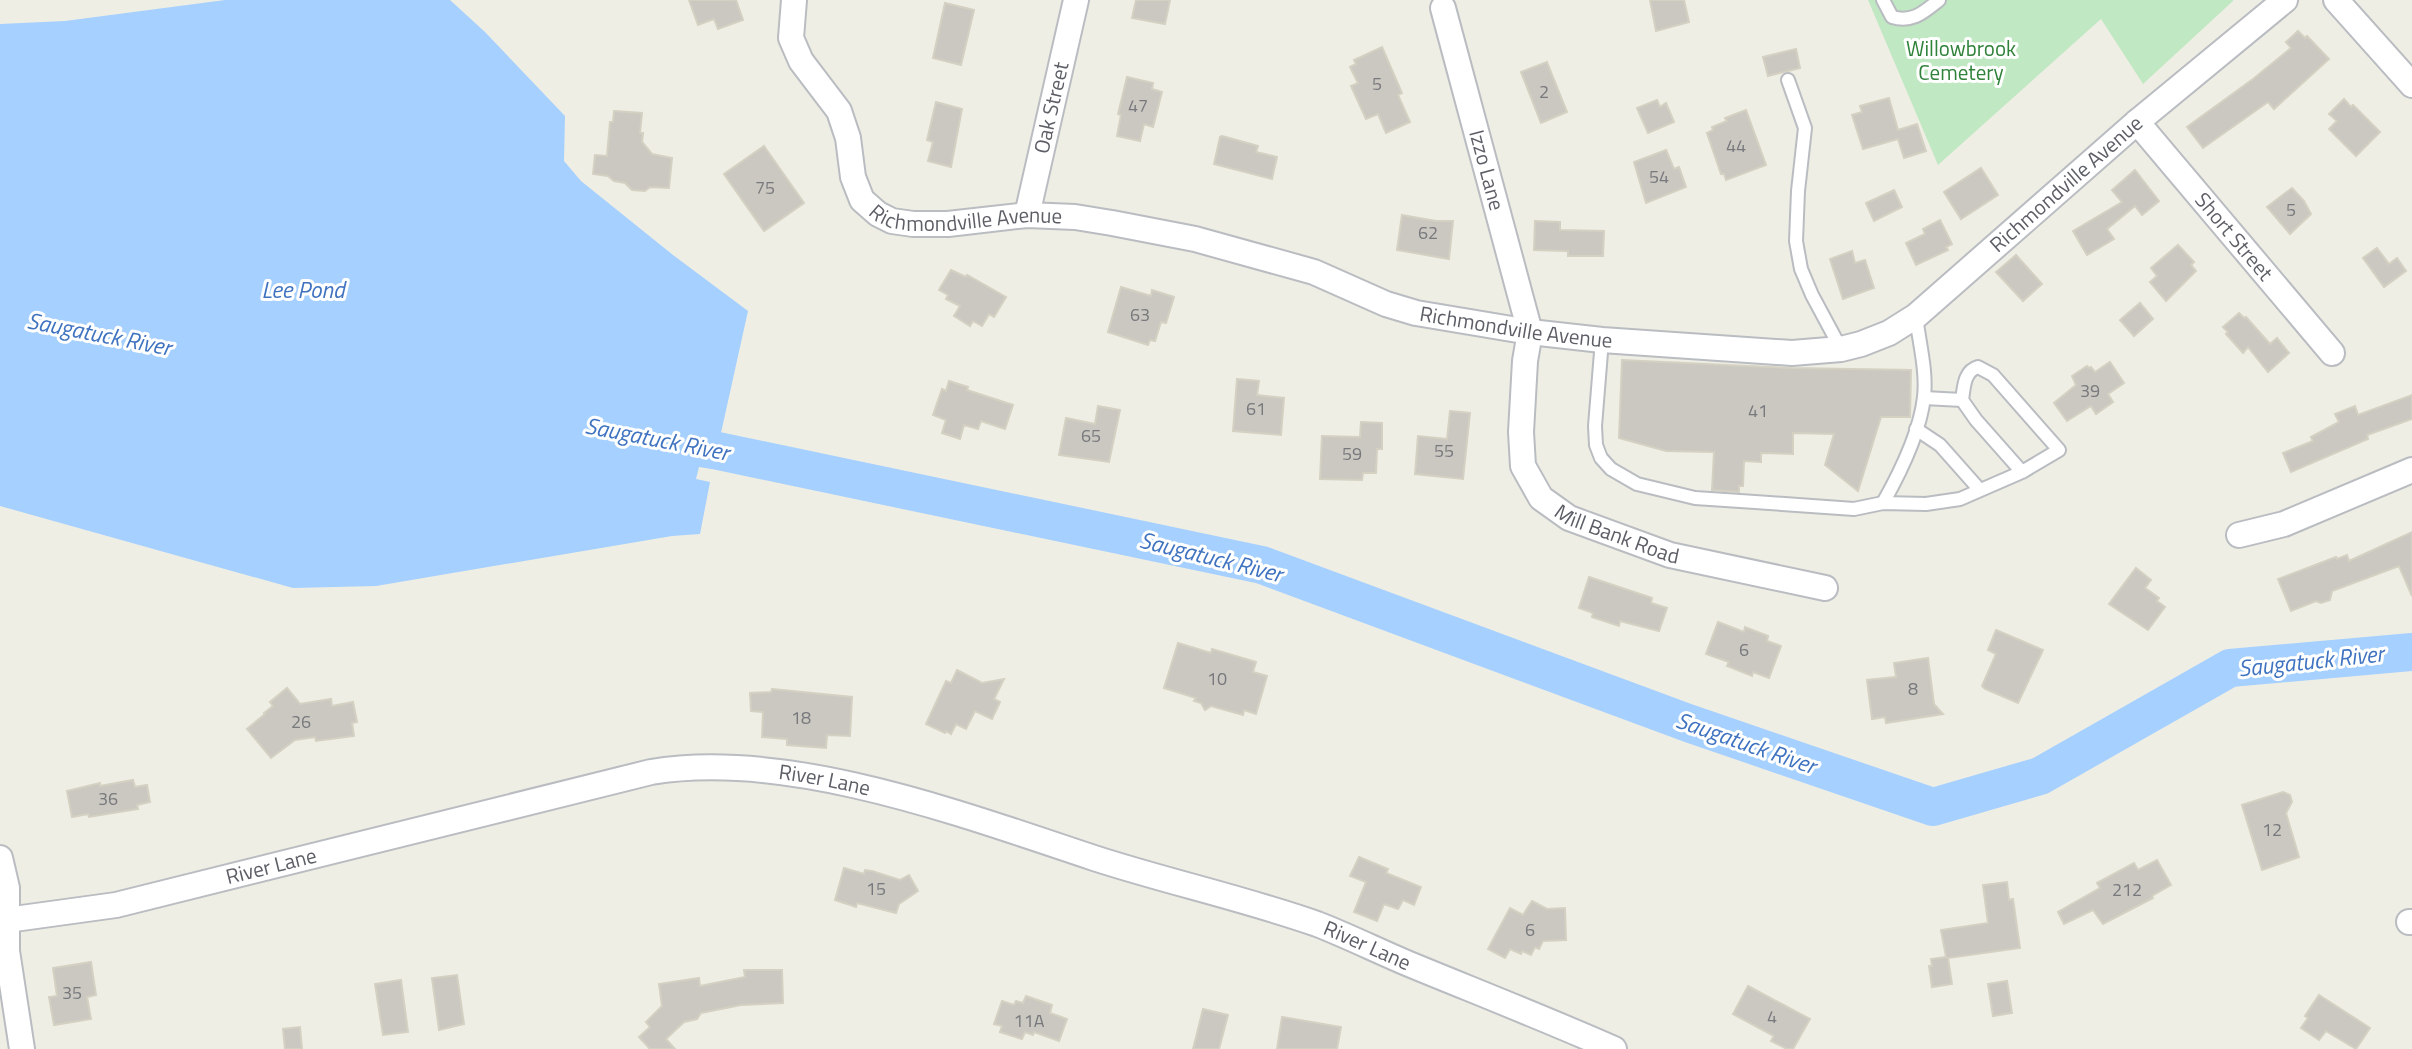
<svg xmlns="http://www.w3.org/2000/svg" width="2412" height="1049" font-family="'Titillium Web',sans-serif">
  <style>
    .green { fill: #c0e8c3 }
    .water { fill: #a5d0ff }
    .lines { fill: none; stroke-linecap: round; stroke-linejoin: round }
    .river { stroke: #a5d0ff; stroke-width: 38 }
    .building { fill: #cac8c1; stroke: #d4d0c2; stroke-width: 2 }
    .service-casing { stroke: #b9bcc1; stroke-width: 16 }
    .minor-casing { stroke: #b9bcc1; stroke-width: 28 }
    .service { stroke: #fff; stroke-width: 12 }
    .minor { stroke: #fff; stroke-width: 24 }
    .labels { text-anchor: middle; stroke-width: 6; stroke-linejoin: round; paint-order: stroke }
    .number-label { font-size: 18px; fill: #78797d }
    .park-label { font-size: 21px; fill: #30823a; stroke: #fff }
    .street-label { font-size: 21px; fill: #5c5f66; stroke: #fff }
    .water-label { font-size: 23px; font-style: italic; fill: #3f73c0; stroke: #fff }
  </style>
  <rect width="100%" height="100%" fill="#efeee4"/>
  <path class="green" d="M1868,0H2233V1L2143,84L2101,19L1938,165Z"/>
  <path class="water" d="M225,0H450L485,32L565,116L564,161L581,181L673,255L748,311L713,469L699,467L696,479L710,482L700,534L672,536L376,586L293,588L0,506V24L65,21Z"/>
  <g class="lines">
    <path class="river" d="M666,440L1262,565L1688,723L1933,807L2040,776L2230,668L2412,652"/>
  </g>
  <g class="building">
    <path d="M689,0H736L743,20L718,29L714,19L698,25Z"/>
    <path d="M1136,0H1170L1165,24L1132,18Z"/>
    <path d="M1650,0H1684L1689,22L1656,31Z"/>
    <path d="M945,3L974,10L961,65L933,58Z"/>
    <path d="M2298,31L2305,38L2307,36L2329,59L2274,109L2268,102L2203,148L2187,127L2253,79L2291,48L2286,42Z"/>
    <path d="M1382,47L1402,93L1398,95L1410,122L1386,133L1378,114L1366,119L1351,86L1358,83L1350,67L1356,64L1354,60Z"/>
    <path d="M1796,49L1800,68L1768,76L1763,57Z"/>
    <path d="M1547,62L1567,112L1541,123L1521,72Z"/>
    <path d="M1127,77L1153,83L1152,89L1162,92L1153,127L1144,124L1140,141L1117,136L1121,115L1118,114Z"/>
    <path d="M1889,98L1898,130L1917,124L1926,151L1904,158L1898,139L1863,149L1852,115L1862,112L1860,106Z"/>
    <path d="M2344,99L2351,107L2353,105L2380,132L2356,156L2329,129L2337,121L2329,114Z"/>
    <path d="M1657,100L1660,107L1666,103L1674,122L1648,133L1637,108Z"/>
    <path d="M936,102L962,109L951,167L928,161L933,142L927,140Z"/>
    <path d="M1746,110L1766,165L1726,180L1724,174H1721L1707,133L1713,130L1712,127L1727,121L1725,118Z"/>
    <path d="M614,111L642,113L640,133H643L642,142L652,154L672,158L669,188L650,187L645,191L632,190L625,183L614,181L608,176L593,174L595,155L607,156L610,122H613Z"/>
    <path d="M1222,136L1258,146L1256,152L1277,157L1272,179L1214,164L1220,137Z"/>
    <path d="M764,146L804,203L764,231L724,174Z"/>
    <path d="M1666,150L1674,169L1679,167L1686,187L1646,203L1634,162Z"/>
    <path d="M1981,168L1998,195L1961,219L1944,192Z"/>
    <path d="M2135,170L2159,201L2142,215L2135,206L2107,229L2114,239L2087,255L2073,231L2122,202L2112,190Z"/>
    <path d="M2292,188L2304,201L2311,214L2290,234L2267,207Z"/>
    <path d="M1894,190L1902,207L1874,221L1866,203Z"/>
    <path d="M1402,215L1436,221H1453L1449,259L1397,250Z"/>
    <path d="M1940,220L1952,244L1946,247L1948,250L1916,265L1906,243L1925,234L1923,229Z"/>
    <path d="M1535,221L1560,222V230L1604,231L1603,256H1568V251L1534,250Z"/>
    <path d="M2178,245L2194,262L2191,265L2196,271L2166,301L2150,282L2157,276L2151,268Z"/>
    <path d="M2377,248L2389,264L2397,258L2406,271L2384,287L2363,258Z"/>
    <path d="M1852,251L1855,263L1865,260L1874,288L1843,299L1830,259Z"/>
    <path d="M2016,255L2042,284L2023,301L1996,272Z"/>
    <path d="M951,270L966,277L967,275L1006,297L994,317L989,314L982,326L973,321L970,326L954,316L960,306L946,299L948,295L939,290Z"/>
    <path d="M1121,287L1151,296L1152,290L1174,297L1166,323L1161,322L1155,341L1150,340L1148,345L1108,332Z"/>
    <path d="M2140,303L2153,319L2134,336L2120,320Z"/>
    <path d="M2239,313L2244,318L2246,317L2270,344L2277,338L2289,353L2268,372L2248,347L2243,353L2226,334L2228,332L2223,327Z"/>
    <path d="M1622,360L1791,368L1911,370L1910,417H1881L1858,491L1825,465L1834,434L1793,433V454L1761,453V462L1744,461L1743,486H1739V492L1712,490L1714,452L1666,451L1619,438Z"/>
    <path d="M2110,362L2124,383L2108,394L2113,402L2096,414L2091,406L2067,421L2054,403L2076,385L2072,376L2087,366L2089,368L2091,367L2095,372Z"/>
    <path d="M1237,379L1259,381L1257,395L1284,398L1281,435L1233,431Z"/>
    <path d="M949,381L968,387L967,390L1013,405L1005,429L981,421L978,429L964,425L960,439L942,433L946,420L933,415L942,389L946,391Z"/>
    <path d="M2412,395V419L2367,435L2368,439L2291,472L2283,453L2313,441L2311,437L2339,422L2335,414L2355,406L2358,415Z"/>
    <path d="M1098,406L1120,410L1109,462L1059,455L1066,418L1095,424Z"/>
    <path d="M1450,411L1470,413L1463,479L1415,474L1418,436L1447,439Z"/>
    <path d="M1361,422L1382,423V449H1377L1376,473H1363L1362,480L1320,479L1322,436L1360,437Z"/>
    <path d="M2412,532V596L2399,566L2332,591L2330,600L2321,603L2316,601L2291,611L2278,579L2336,557L2337,559L2347,555L2349,561Z"/>
    <path d="M2136,568L2151,580L2145,588L2159,598L2157,601L2165,607L2148,630L2109,604Z"/>
    <path d="M1589,577L1652,598L1651,603L1667,608L1659,631L1620,621L1619,626L1592,617L1593,613L1579,608Z"/>
    <path d="M1718,622L1744,632L1745,627L1768,636L1767,641L1781,646L1769,678L1753,672L1752,676L1727,666L1729,662L1706,654Z"/>
    <path d="M1996,630L2043,650L2018,703L1985,689L1982,686L1996,654L1988,650Z"/>
    <path d="M1178,643L1211,653L1212,649L1256,662L1253,672L1267,676L1256,714L1244,710L1243,715L1211,706L1205,710L1201,703L1194,701L1196,698L1164,688Z"/>
    <path d="M1928,658L1934,704L1943,714L1886,723L1885,717L1872,719L1867,680L1896,677L1894,663Z"/>
    <path d="M957,670L982,683L1004,679L994,699L1000,702L992,719L975,711L966,729L956,724L951,734L946,731L945,733L926,724L946,681L951,683Z"/>
    <path d="M287,688L300,704L331,699L332,706L353,702L357,722L352,723L354,736L316,741L315,737L295,740L271,758L247,729L265,714L264,713L273,706L270,702Z"/>
    <path d="M772,689L852,697L850,736L827,735L826,748L787,745V739L762,737L763,712L751,711L750,693L771,692Z"/>
    <path d="M133,780L135,787L147,785L150,802L137,805L138,809L89,817L88,814L72,817L67,791L100,783V786Z"/>
    <path d="M2283,792L2290,795L2292,802L2286,813L2299,857L2262,870L2242,805Z"/>
    <path d="M1359,857L1388,869L1386,873L1421,887L1414,905L1403,900L1398,909L1384,904L1377,921L1354,912L1366,882L1350,876Z"/>
    <path d="M2157,860L2171,885L2152,896L2153,898L2103,924L2093,910L2064,924L2058,912L2100,888L2097,883L2134,863L2138,870Z"/>
    <path d="M844,868L864,874L865,870L872,871L900,880L909,875L918,891L899,904L896,913L857,903L856,907L835,900Z"/>
    <path d="M2007,882L2009,900L2013,899L2020,948L1948,958L1952,984L1932,987L1929,966H1932L1931,959L1946,957L1941,930L1988,923L1983,885Z"/>
    <path d="M1532,901L1547,909L1565,908L1566,940L1543,941L1539,949L1535,947L1531,955L1522,951L1521,954L1510,949L1505,958L1488,949L1510,908L1523,915Z"/>
    <path d="M91,962L96,995L87,997L91,1019L54,1025L49,997L57,996L53,968Z"/>
    <path d="M744,970H782L783,1003L741,1005L701,1013L697,1019L684,1022L666,1039L675,1049H650L639,1037L650,1027L646,1022L662,1006L659,984L699,978L700,986L745,977Z"/>
    <path d="M457,975L464,1024L439,1030L432,978Z"/>
    <path d="M401,980L408,1032L383,1035L375,984Z"/>
    <path d="M2007,981L2012,1013L1993,1016L1988,984Z"/>
    <path d="M1748,986L1810,1019L1793,1049H1787L1771,1041L1774,1036L1733,1014Z"/>
    <path d="M2319,995L2370,1028L2356,1049L2326,1031L2319,1040L2301,1028L2308,1018L2305,1016Z"/>
    <path d="M1026,996L1052,1005L1050,1013L1067,1019L1059,1041L1034,1032L1033,1035L1025,1032L1022,1039L1000,1032L1002,1026L994,1024L1002,1001L1014,1005L1016,1001L1023,1003Z"/>
    <path d="M1203,1009L1228,1015L1219,1049H1193Z"/>
    <path d="M1282,1017L1341,1027L1337,1049H1277Z"/>
    <path d="M300,1027L302,1049H285L283,1029Z"/>
  </g>
  <g class="lines">
    <defs>
      <g id="service">
        <path d="M1883,0L1892,17C1913,23 1924,12 1939,0"/>
        <path d="M1788,80L1805,128L1798,191L1796,241L1801,269L1812,295L1841,349"/>
        <path d="M1602,340L1595,426L1596,445L1601,458L1611,469L1637,484L1695,498L1755,502L1854,509L1883,503L1926,504L1960,499L2022,472L2059,450L1993,375L1978,367C1964,371 1964,387 1962,400L1976,420L2022,472"/>
        <path d="M1924,398L1962,400"/>
        <path d="M1916,429L1940,445L1979,489"/>
        <path d="M1883,503C1900,473 1920,432 1924,397C1927,371 1919,342 1916,316"/>
      </g>
      <g id="minor">
        <path id="s1" d="M794,0L791,38L801,61L839,111L848,138L853,177L862,200L878,214L892,221L913,224H948L1027,215L1075,217L1112,223L1195,239L1314,272L1386,304L1416,313L1530,332L1602,340L1792,353L1841,349L1861,344L1889,333L1916,316L2137,122L2285,0"/>
        <path d="M2336,0L2412,85"/>
        <path id="s2" d="M1443,8L1530,332L1525,361L1521,432L1523,466L1541,498L1569,518L1670,555L1825,588"/>
        <path id="s3" d="M2137,122L2332,353"/>
        <path id="s4" d="M1027,215L1076,0"/>
        <path d="M2239,535L2284,524L2412,470"/>
        <path d="M0,858L7,888V951L22,1049"/>
        <path id="s5" d="M7,920L116,905L651,772C789,749 964,815 1094,858C1168,882 1243,898 1317,924C1348,936 1378,951 1409,964C1477,992 1546,1019 1614,1049"/>
        <path d="M2409,922H2412"/>
      </g>
    </defs>
    <use href="#service" class="service-casing"/>
    <use href="#minor" class="minor-casing"/>
    <use href="#service" class="service"/>
    <use href="#minor" class="minor"/>
  </g>
  <g class="labels">
    <g class="number-label">
      <text x="1377" y="90">5</text>
      <text x="1544" y="98">2</text>
      <text x="1138" y="112">47</text>
      <text x="1736" y="152">44</text>
      <text x="1659" y="183">54</text>
      <text x="765" y="194">75</text>
      <text x="2291" y="216">5</text>
      <text x="1428" y="239">62</text>
      <text x="1140" y="321">63</text>
      <text x="2090" y="397">39</text>
      <text x="1256" y="415">61</text>
      <text x="1758" y="417">41</text>
      <text x="1091" y="442">65</text>
      <text x="1444" y="457">55</text>
      <text x="1352" y="460">59</text>
      <text x="1744" y="656">6</text>
      <text x="1217" y="685">10</text>
      <text x="1913" y="695">8</text>
      <text x="801" y="724">18</text>
      <text x="301" y="728">26</text>
      <text x="108" y="805">36</text>
      <text x="2272" y="836">12</text>
      <text x="876" y="895">15</text>
      <text x="2127" y="896">212</text>
      <text x="1530" y="936">6</text>
      <text x="72" y="999">35</text>
      <text x="1772" y="1023">4</text>
      <text x="1029" y="1027">11A</text>
    </g>
    <g class="park-label">
      <text x="1961" y="56">Willowbrook<tspan x="1961" dy="24">Cemetery</tspan></text>
    </g>
    <g class="street-label">
      <text dy="7" stroke="none"><textPath href="#s4" startOffset="110">Oak Street</textPath></text>
      <text dy="7" stroke="none"><textPath href="#s2" startOffset="168">Izzo Lane</textPath></text>
      <text dy="7" stroke="none"><textPath href="#s1" startOffset="1505">Richmondville Avenue</textPath></text>
      <text dy="7" stroke="none"><textPath href="#s1" startOffset="329">Richmondville Avenue</textPath></text>
      <text dy="7" stroke="none"><textPath href="#s3" startOffset="150">Short Street</textPath></text>
      <text dy="7" stroke="none"><textPath href="#s1" startOffset="896">Richmondville Avenue</textPath></text>
      <text dy="7" stroke="none"><textPath href="#s2" startOffset="592">Mill Bank Road</textPath></text>
      <text dy="7" stroke="none"><textPath href="#s5" startOffset="836">River Lane</textPath></text>
      <text dy="7" stroke="none"><textPath href="#s5" startOffset="270">River Lane</textPath></text>
      <text dy="7" stroke="none"><textPath href="#s5" startOffset="1404">River Lane</textPath></text>
    </g>
    <g class="water-label">
      <text x="303" y="298">Lee Pond</text>
      <text transform="translate(99 334) rotate(11)" y="8">Saugatuck River</text>
      <text transform="translate(657 439) rotate(11)" y="8">Saugatuck River</text>
      <text transform="translate(1211 557) rotate(14)" y="8">Saugatuck River</text>
      <text transform="translate(2311 661) rotate(-6)" y="8">Saugatuck River</text>
      <text transform="translate(1746 743) rotate(19)" y="8">Saugatuck River</text>
    </g>
  </g>
</svg>
